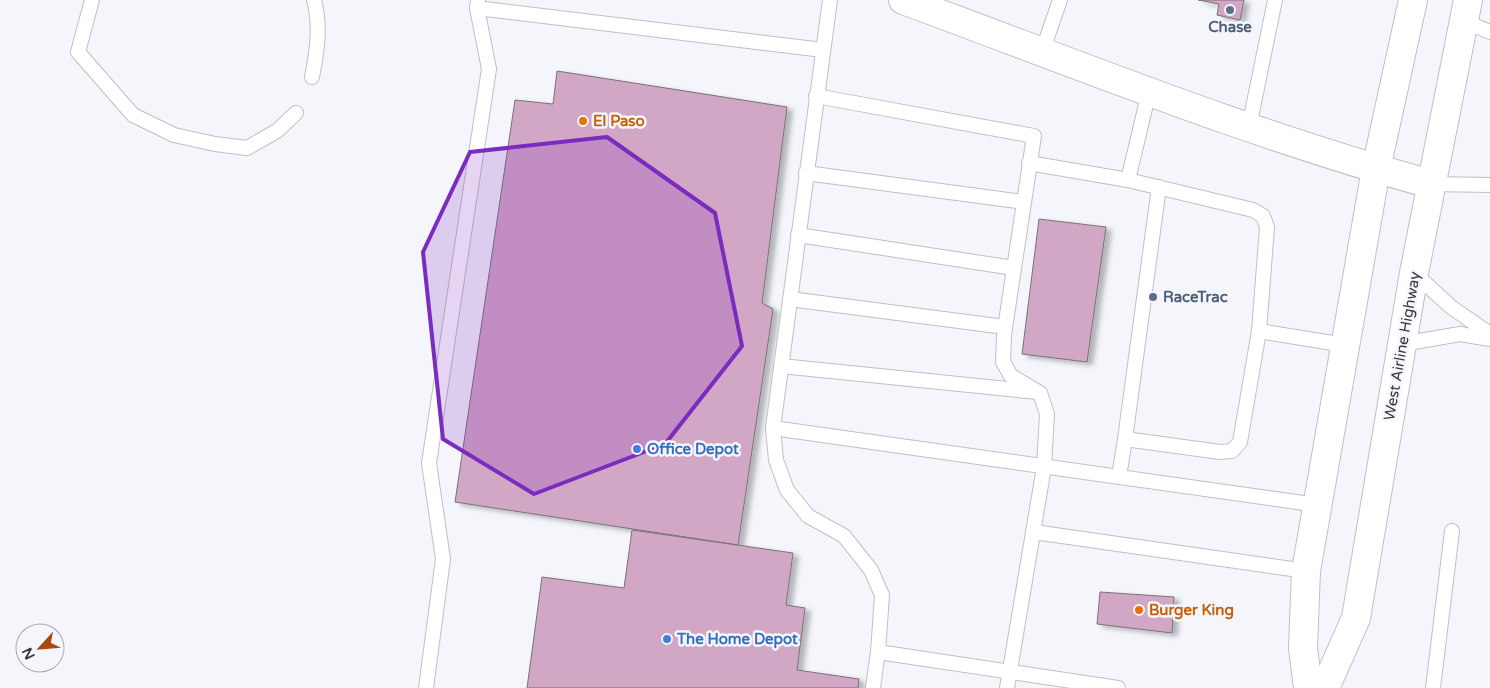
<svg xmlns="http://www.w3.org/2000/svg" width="1490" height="688" font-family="'Varela Round',sans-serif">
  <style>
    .building { fill: #d2a6c5; stroke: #777375; filter: url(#shadow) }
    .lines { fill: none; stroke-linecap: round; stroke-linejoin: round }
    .service-casing { stroke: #bec0c4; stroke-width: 16 }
    .trunk-casing { stroke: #bec0c4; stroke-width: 30 }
    .service { stroke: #fff; stroke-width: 14 }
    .trunk { stroke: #fff; stroke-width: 28 }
    .marked { fill: #7b2cbf; fill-opacity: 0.2; stroke: #7b2cbf; stroke-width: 4; stroke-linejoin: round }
    .service-dot { fill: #5c6f8a; stroke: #f4f6fb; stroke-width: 2 }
    .food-dot { fill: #e8710a; stroke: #f4f6fb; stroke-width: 2 }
    .shop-dot { fill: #3f7fe0; stroke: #f4f6fb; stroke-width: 2 }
    .labels { text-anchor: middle; stroke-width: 5; stroke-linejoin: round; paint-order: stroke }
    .service-label { font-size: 15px; font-weight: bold; fill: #4e5e75; stroke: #f4f6fb }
    .food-label { font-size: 15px; font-weight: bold; fill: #c56008; stroke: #f4f6fb; text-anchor: start }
    .street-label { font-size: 15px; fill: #373739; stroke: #f4f6fb }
    .shop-label { font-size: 15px; font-weight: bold; fill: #366cbe; stroke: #f4f6fb; text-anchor: start }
  </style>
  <defs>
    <filter id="shadow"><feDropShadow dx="5.5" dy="3" stdDeviation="2.5" flood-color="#0004"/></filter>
  </defs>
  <rect width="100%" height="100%" fill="#f4f6fb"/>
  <g class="building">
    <path d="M1198,0H1244L1240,20L1217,15L1219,4Z"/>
    <path d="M557,71L787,107L762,303L773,309L738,545L455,502L515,100L553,104Z"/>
    <path d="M1039,219L1106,227L1087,362L1022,354Z"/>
    <path d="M632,530L793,553L786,605L805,608L797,670L859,679L858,688H527L542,577L624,588Z"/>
    <path d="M1100,592L1174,597L1172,633L1097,624Z"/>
  </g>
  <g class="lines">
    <defs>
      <g id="service">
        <path d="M92,0L78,52L133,115L174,135L215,144L247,148L277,131L296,113"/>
        <path d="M830,0L773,428L776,460L787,490L808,516L844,536L871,570L882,595L878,652L1118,688"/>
        <path d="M477,8L823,50"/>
        <path d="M1464,21L1490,32"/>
        <path d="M1042,52L1060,0"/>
        <path d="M312,77C317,52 321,26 314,0"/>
        <path d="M816,96L1034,136L1004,335L1003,362L1011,376L1040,393L1047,414L1044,467L1007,688"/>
        <path d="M1249,127L1275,0"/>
        <path d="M1029,163L1128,180L1253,210L1263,216L1267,227L1259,331L1345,345"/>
        <path d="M806,173L1024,202"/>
        <path d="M1128,180L1149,92"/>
        <path d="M1431,184L1490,185"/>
        <path d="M1159,187L1125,439L1220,452L1232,451L1240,442L1259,331"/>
        <path d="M798,235L1014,268"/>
        <path d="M1414,273L1451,307L1490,334"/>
        <path d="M790,299L1005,327"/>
        <path d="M1402,344L1460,334L1490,339"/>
        <path d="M781,366L1037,392"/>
        <path d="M773,428L1318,505"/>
        <path d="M1119,477L1125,439"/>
        <path d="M1034,532L1306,571"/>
        <path d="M426,688L443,559L429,463L489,69L477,8L478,0"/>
        <path d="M873,688L878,652"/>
        <path d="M1433,688L1452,531"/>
      </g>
      <g id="trunk">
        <path d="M903,0C1077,64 1251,135 1431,184"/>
        <path d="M1308,688L1303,648L1306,571L1376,169L1413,0"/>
        <path d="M1325,688L1356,618L1414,273L1468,0"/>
      </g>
    </defs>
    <use href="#service" class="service-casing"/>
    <use href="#trunk" class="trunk-casing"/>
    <use href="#service" class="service"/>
    <use href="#trunk" class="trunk"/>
  </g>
  <path class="marked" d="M607,137L715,213L742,346L665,444L534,494L443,439L423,252L470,152Z"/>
  <g class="service-dot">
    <circle cx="1230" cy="10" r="5"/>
    <circle cx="1153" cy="297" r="5"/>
  </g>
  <g class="food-dot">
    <circle cx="583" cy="121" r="5"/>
    <circle cx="1139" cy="610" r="5"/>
  </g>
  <g class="shop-dot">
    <circle cx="637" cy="449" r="5"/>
    <circle cx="667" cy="639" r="5"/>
  </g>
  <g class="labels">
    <g class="service-label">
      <text x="1230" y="32">Chase</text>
      <text x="1163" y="302" text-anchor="start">RaceTrac</text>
    </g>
    <g class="food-label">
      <text x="593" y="126">El Paso</text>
      <text x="1149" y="615">Burger King</text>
    </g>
    <g class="street-label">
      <text transform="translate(1402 346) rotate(-80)" y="5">West Airline Highway</text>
    </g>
    <g class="shop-label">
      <text x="647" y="454">Office Depot</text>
      <text x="677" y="644">The Home Depot</text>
    </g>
  </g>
  <g transform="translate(40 648) rotate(244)"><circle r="24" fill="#f4f6fb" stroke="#a8aaad"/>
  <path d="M0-4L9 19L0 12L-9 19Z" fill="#ab4810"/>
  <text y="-8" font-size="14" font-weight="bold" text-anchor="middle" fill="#373739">N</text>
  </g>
</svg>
